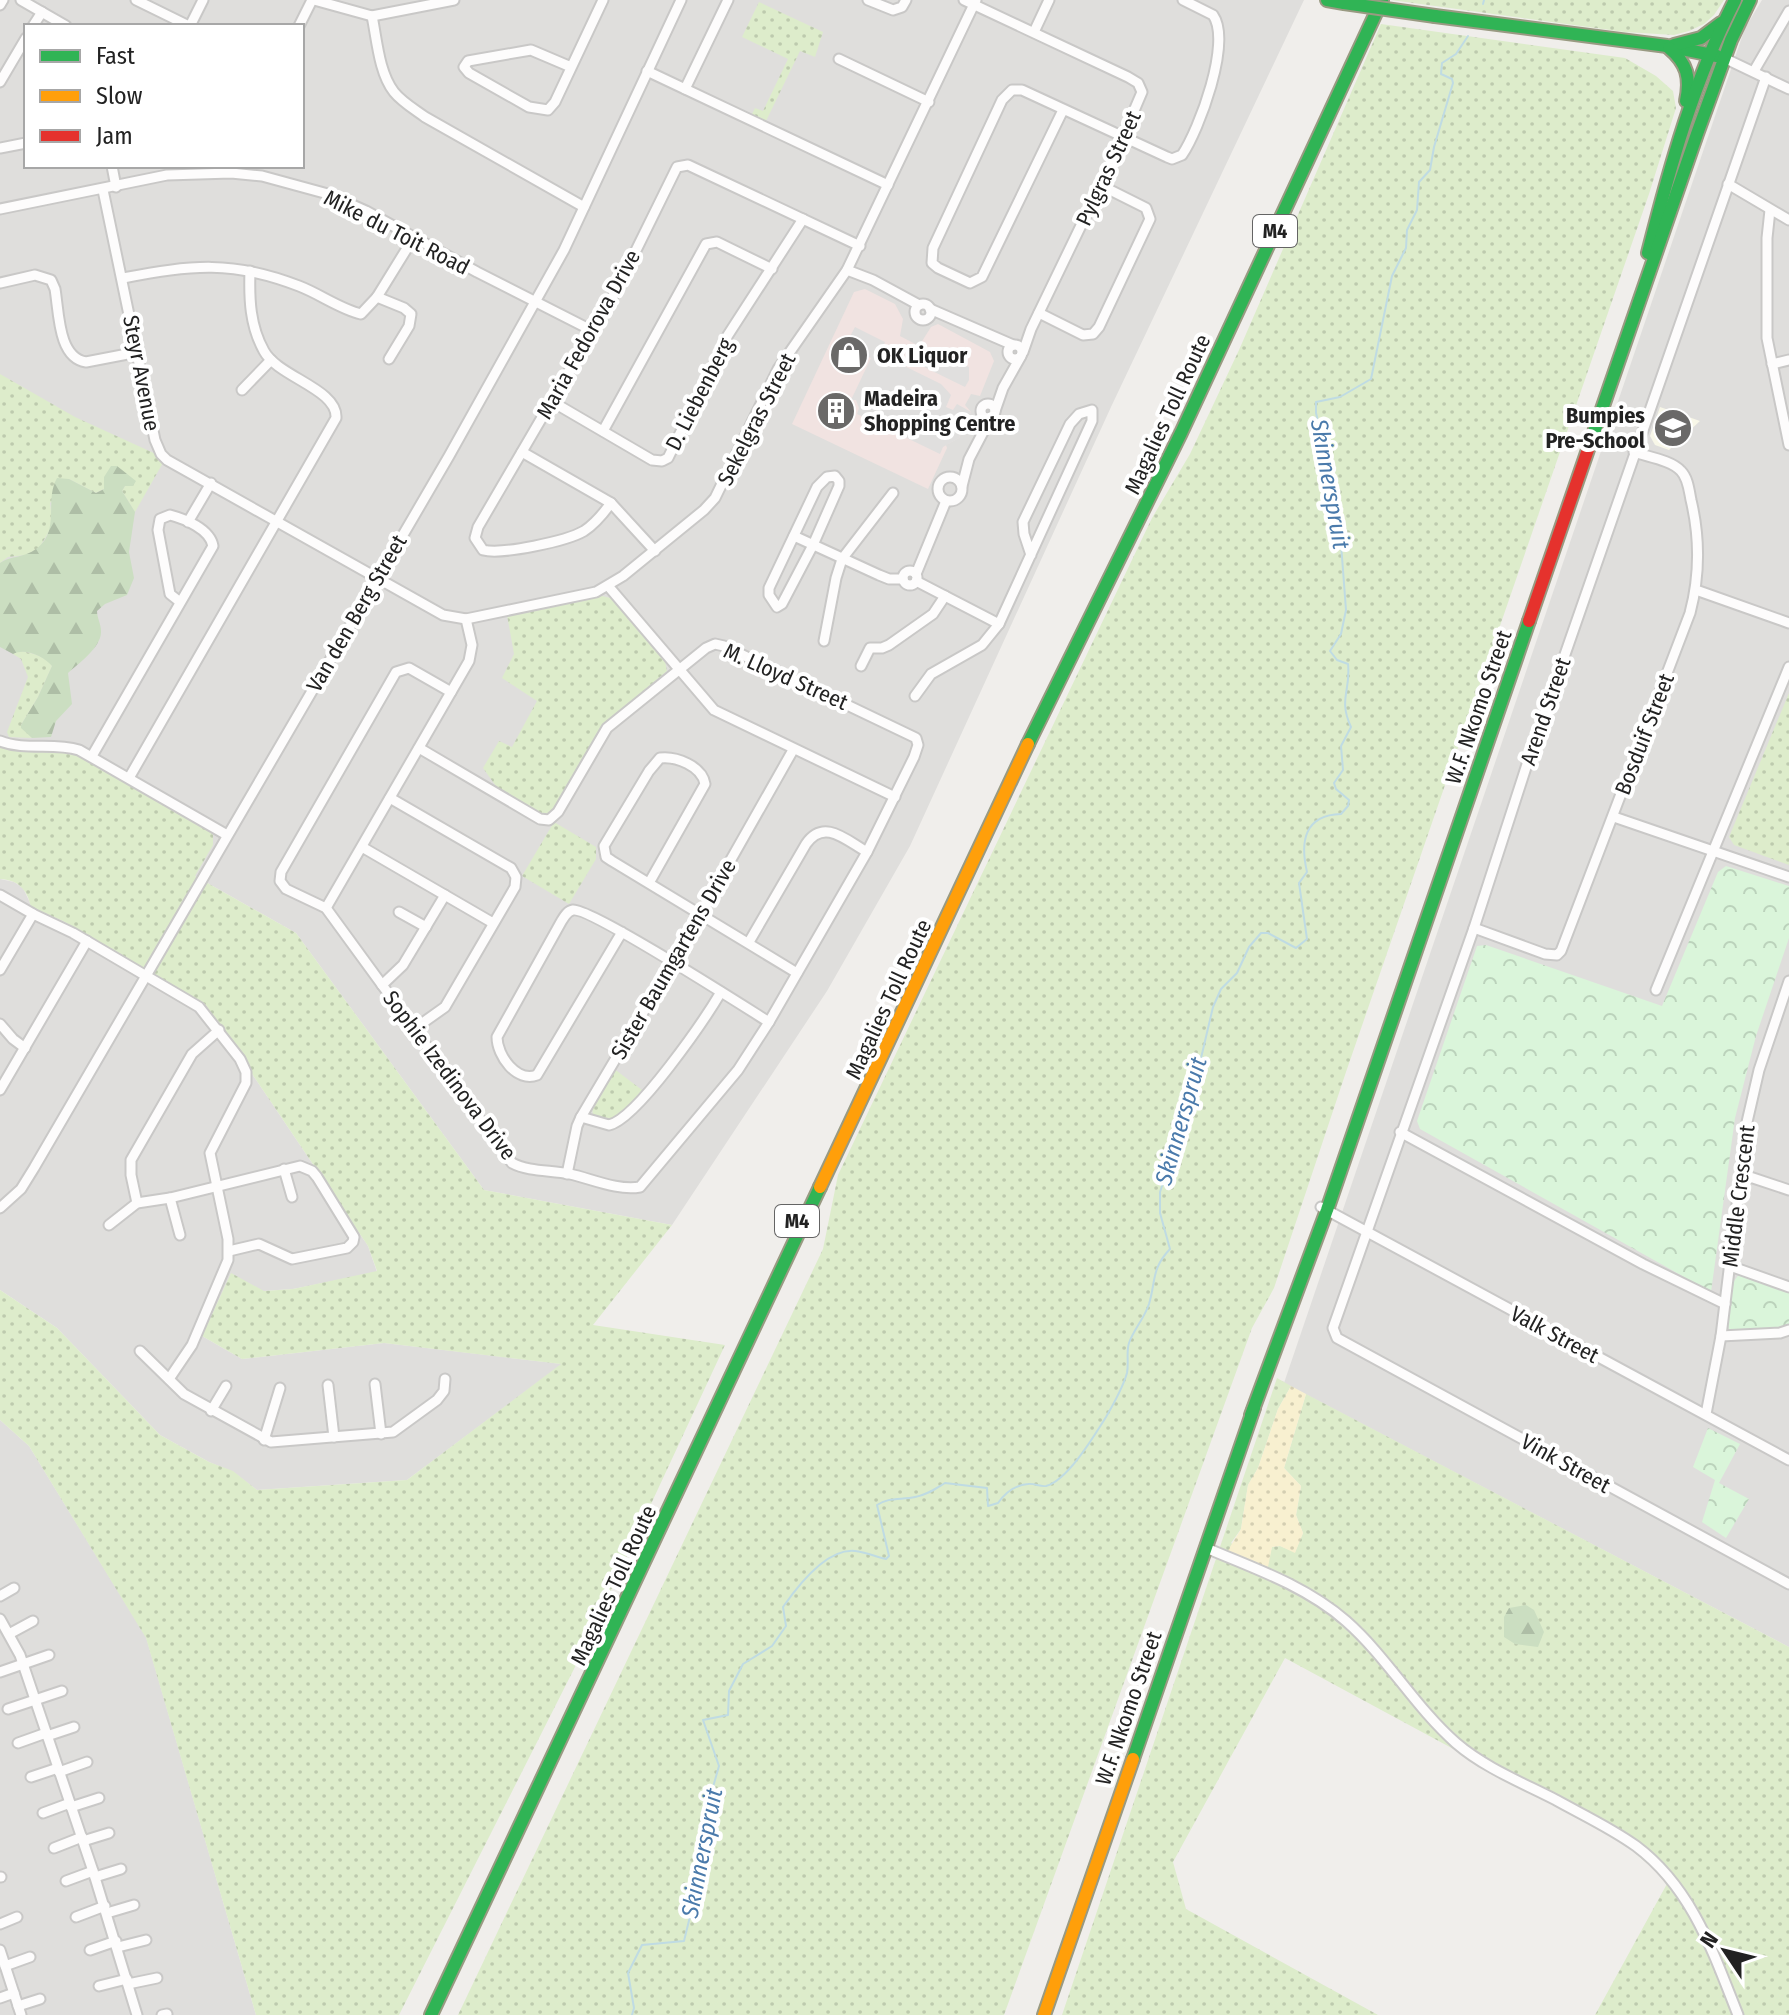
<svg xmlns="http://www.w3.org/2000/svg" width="1789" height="2015" font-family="'Fira Sans Condensed',sans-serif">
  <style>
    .residential { fill: #dfdedc; fill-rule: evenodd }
    .commercial { fill: #f1e3e1 }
    .education { fill: #f8f7e8 }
    .grass { fill: url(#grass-dots) }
    .forest { fill: url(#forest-firs) }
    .sand { fill: url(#sand-dots) }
    .park { fill: url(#park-crowns) }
    .parking { fill: #e0dfde }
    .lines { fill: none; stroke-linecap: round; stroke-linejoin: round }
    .stream { stroke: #bfdbe3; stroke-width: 2 }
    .street-casing { stroke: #c9c8c7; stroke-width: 13 }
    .fast-casing { stroke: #999a82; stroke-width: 16 }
    .slow-casing { stroke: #999a82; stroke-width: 16 }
    .jam-casing { stroke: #999a82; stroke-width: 16 }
    .street { stroke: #fdfcfc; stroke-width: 9 }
    .fast { stroke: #30b455; stroke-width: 12 }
    .slow { stroke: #ff9f0a; stroke-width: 12 }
    .jam { stroke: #e5322d; stroke-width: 12 }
    .fast-bridge-casing { stroke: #999a82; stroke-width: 16; stroke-linecap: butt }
    .fast-bridge { stroke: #30b455; stroke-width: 12 }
    .labels { text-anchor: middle; stroke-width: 8; stroke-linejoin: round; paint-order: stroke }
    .shield { fill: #fff; stroke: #646464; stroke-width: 2 }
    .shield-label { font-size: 20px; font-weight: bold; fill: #222 }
    .street-label { font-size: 22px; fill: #222; stroke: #fff }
    .poi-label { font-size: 22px; font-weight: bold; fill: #222; stroke: #fff; text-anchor: start }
    .water-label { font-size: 24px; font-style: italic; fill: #4a7aab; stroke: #fff }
  </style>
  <defs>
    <pattern id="grass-dots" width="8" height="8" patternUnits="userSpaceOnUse" patternTransform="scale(2)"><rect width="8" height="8" fill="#ddeccb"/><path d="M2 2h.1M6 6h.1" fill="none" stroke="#bdcaae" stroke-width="1.8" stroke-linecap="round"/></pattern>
    <pattern id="forest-firs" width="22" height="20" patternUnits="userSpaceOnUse" patternTransform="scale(2)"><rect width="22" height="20" fill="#cbdec1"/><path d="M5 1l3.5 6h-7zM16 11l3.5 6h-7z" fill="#aebea6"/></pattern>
    <pattern id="sand-dots" width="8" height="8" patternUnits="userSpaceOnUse" patternTransform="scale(2)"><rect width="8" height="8" fill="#f8f0d0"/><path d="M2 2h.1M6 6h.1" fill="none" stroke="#d4ceb2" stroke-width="1.8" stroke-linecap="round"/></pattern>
    <pattern id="park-crowns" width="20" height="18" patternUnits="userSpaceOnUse" patternTransform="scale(2)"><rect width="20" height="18" fill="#daf5da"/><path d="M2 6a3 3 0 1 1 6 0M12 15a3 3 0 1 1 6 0" fill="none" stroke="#bbd2bb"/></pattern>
  </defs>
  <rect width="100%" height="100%" fill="#f0eeeb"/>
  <g class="residential">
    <path d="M0,0H1304L1111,407L910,846L827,991L672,1225L484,1190L296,933L195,876L8,748L0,746ZM26,26H302V166H26Z"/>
    <path d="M1762,0H1789V1647L1284,1383L1745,28Z"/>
    <path d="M0,879L14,882L23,888L32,907L63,921L205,1004L368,1246L377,1272L293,1289L263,1291L231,1274L202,1336L242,1359L384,1343L562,1364L407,1480L257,1490L233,1472L209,1462L160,1435L57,1328L0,1290Z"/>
    <path d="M0,1420L29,1446L146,1637L256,2015H0Z"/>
  </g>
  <path class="commercial" d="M865,289L895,304L903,319L900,336L919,346L931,327L938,324L990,352L994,361L980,396L971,394L969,398L965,405L971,412L966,424L959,438L946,445L947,448L928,489L792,424L854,292Z"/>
  <path class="education" d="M1660,407L1700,421L1669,450L1655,445L1650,436Z"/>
  <g class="grass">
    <path d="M1391,0H1724L1714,15L1704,24L1689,31L1674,35L1625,32Z"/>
    <path d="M759,2L823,32L815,57L800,51L766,121L752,114L755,108L763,111L788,59L742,37Z"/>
    <path d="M1381,24L1625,58L1656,76L1673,91L1676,108L1649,194L1346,1072L1274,1288L1252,1328L1004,2015H458L823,1249L838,1175L1152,518L1190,454L1239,350Z"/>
    <path d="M0,374L75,417L158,455L164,461L135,512L122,491L125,486L104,477V489L96,493L69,479L50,503L53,525L39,548L26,555L8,557L0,563Z"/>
    <path d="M602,596L615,599L665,661L667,671L605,723L553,812L545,816L498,789L483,768L499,741L512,747L537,701L502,678L514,654L507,615Z"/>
    <path d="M19,651C30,652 47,657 52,666L38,697L21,725L32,738L9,737L7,732L28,677L21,659L13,654Z"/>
    <path d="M1789,693V865L1734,845L1729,837Z"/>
    <path d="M0,746L71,750L205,826L213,835V845L195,876L296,933L484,1190L672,1225L593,1325L725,1345L577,1663L399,2015H256L146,1638L29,1446L0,1420V1290L57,1328L160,1435L209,1462L233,1471L257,1490L407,1480L561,1364L384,1343L242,1359L202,1336L231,1273L264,1291L293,1289L377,1271L368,1246L205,1004L63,921L31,907C27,889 18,880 0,879Z"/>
    <path d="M554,822L596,847V859L569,904L522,876Z"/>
    <path d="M613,1068L642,1090C625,1111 622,1126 593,1117L592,1105Z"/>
    <path d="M1277,1378L1291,1386L1278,1409L1258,1468L1248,1485L1241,1529L1231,1543L1267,1566L1272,1547L1280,1546L1295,1552L1303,1533L1296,1515L1301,1486L1284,1468L1306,1394L1789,1647V2015H1595L1668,1882L1626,1845L1546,1801V1799L1285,1658L1173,1862L1186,1909L1378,2015H1062Z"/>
  </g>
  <g class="forest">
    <path d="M111,466H117L136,481L133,486H125L122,491L135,512L129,552L134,578L127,595L105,604L97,611C97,618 101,624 101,631C102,647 78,664 68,673L72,704L56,721L51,737L32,738L21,728V725L38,697L52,666C45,657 25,647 13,654L0,647V563C11,555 25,558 36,549C61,531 44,501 57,478L69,479L96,493L104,489V477Z"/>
    <path d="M1526,1605L1534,1610L1544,1632L1538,1647L1515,1644L1504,1637V1617L1509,1608Z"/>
  </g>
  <path class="sand" d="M1291,1386L1306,1394L1284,1468L1301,1486L1296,1515L1303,1533L1295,1553L1280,1546L1272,1547L1268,1567L1227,1552L1241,1529L1248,1485L1258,1468L1278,1409Z"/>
  <g class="park">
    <path d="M1726,866L1789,886V938L1756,1036L1735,1118L1711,1292L1420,1129L1417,1121L1477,946L1486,945L1662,1006L1718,872Z"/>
    <path d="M1739,1275L1789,1292V1324L1786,1329L1735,1332L1729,1329C1725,1316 1728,1284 1739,1275Z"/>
    <path d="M1708,1428L1740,1444L1719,1483L1749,1499L1726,1538L1702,1522L1715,1480L1693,1467Z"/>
  </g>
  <g class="parking">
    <path d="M855,327L885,342L880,354L941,384L951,395L946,407L953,410L957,404L971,412L959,438L943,447L940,454L857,414L859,408L856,400H851L871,358L845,346Z"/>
    <path d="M929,348L969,367V380L965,387L920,365Z"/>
  </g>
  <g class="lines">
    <g class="stream">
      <path d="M1483,4L1484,0"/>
      <path d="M632,2015L634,2008L628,1973L642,1945L684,1941L694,1900L707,1808L719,1766L703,1720L728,1715L729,1691L743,1664L772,1646L786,1626L783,1607C797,1587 827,1548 855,1551C866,1552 876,1557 886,1559L889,1556L877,1505C888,1497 902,1500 915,1497C927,1495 935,1489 945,1483L987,1488L988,1506L998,1503C1005,1493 1015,1485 1028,1484C1034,1483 1040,1487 1046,1486C1068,1480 1094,1436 1106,1417C1113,1405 1123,1387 1127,1373C1129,1363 1126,1352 1129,1343C1134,1329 1144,1319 1149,1304C1156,1281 1151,1269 1170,1249L1160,1213V1192L1194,1088L1213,1007L1221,989L1237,973L1249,947L1261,933H1268L1296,948L1307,939L1299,883L1307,872C1300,842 1304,815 1341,814L1348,806L1349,800L1336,789L1334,783L1343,770L1341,746L1351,727C1338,699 1351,691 1348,664L1337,660L1330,651L1341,634L1346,610L1338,504L1316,413V402L1340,397L1371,379L1392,276L1406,248L1407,230L1417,210L1419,182L1430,170L1434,147L1453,83L1452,79L1441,74L1442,63L1456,54L1468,36"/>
    </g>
    <defs>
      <g id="street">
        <path d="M21,0L66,26"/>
        <path d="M136,0L189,26"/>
        <path d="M314,0L372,16L454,0"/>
        <path d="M868,0L893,10L902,7L906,0"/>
        <path d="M964,0L1128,77L1138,83L1142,92L1116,153L1031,329L1023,352"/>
        <path d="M0,5L3,0"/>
        <path d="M372,16C377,40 379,73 394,92C402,102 414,109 425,117L584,207"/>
        <path d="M33,26L42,12"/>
        <path d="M190,26L203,0"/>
        <path d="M299,26L312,0"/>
        <path d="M1034,32L1049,0"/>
        <path d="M1724,58L1789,89"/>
        <path d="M839,59L929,102"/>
        <path d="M571,67L531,50L468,61L464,67L469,73L529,107L548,110L555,102L603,0"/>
        <path d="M647,71L888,185"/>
        <path d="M1754,71L1789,11"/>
        <path d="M1766,77L1530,755L1474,928L1333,1328L1337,1338L1789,1584"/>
        <path d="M0,82L26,38"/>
        <path d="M685,89L728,0"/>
        <path d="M1063,110L982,277L970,283L938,268L932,263L933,248L1002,100L1012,90H1022L1167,157L1172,159L1182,155C1199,130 1232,42 1213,15L1183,0"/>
        <path d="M0,148L26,143"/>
        <path d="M112,166L116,187"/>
        <path d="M1728,184L1789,220"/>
        <path d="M103,190L155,440L161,454L167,460L443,615L466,619L596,592L623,576L704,510L715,498L778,369L847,270L976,0"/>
        <path d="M0,209L167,175L231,173L262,176L328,194L366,211L477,272L593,331"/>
        <path d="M1770,210L1767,238V338L1789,445"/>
        <path d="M847,270L873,280L919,305"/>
        <path d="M123,278C192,265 232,260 299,286C320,294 340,309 361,314L377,297L414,237"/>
        <path d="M0,283L35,275L51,280L55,289C59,312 58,358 86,362L138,352"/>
        <path d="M377,297L404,308L411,314L409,326L389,359"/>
        <circle cx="923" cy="312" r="8"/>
        <path d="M930,309L1013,345"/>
        <path d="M1039,313L1083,335L1093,334L1099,327L1150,219L1146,208L1100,185"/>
        <circle cx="1015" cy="352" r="7"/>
        <path d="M1772,364L1789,360"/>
        <path d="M242,390L271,360"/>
        <path d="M551,401L652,460L662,461L668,458L728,335L803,219"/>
        <circle cx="988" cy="411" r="7"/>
        <path d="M995,411L1003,388L1021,356"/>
        <path d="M603,431L706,244L717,242L772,269"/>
        <path d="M522,452L611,503L655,551"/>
        <path d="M835,476L839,481V486L813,545L782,604L777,607L769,595V588L817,487L827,477Z"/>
        <circle cx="950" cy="489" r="12"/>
        <path d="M962,486L969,459L991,417"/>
        <path d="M611,503C603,514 595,524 584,531C567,541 502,555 483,550L475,538L478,527L617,289L677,167L688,165L860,246"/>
        <path d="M188,522L211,483"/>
        <path d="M794,536L879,575L889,579H903"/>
        <circle cx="910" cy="578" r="7"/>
        <path d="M916,574L946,501"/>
        <path d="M916,581L999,624"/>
        <path d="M609,587L714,710L895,797"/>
        <path d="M1696,590L1789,623"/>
        <path d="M824,641L836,578L842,559L893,493"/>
        <path d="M861,666L870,648H882L889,645L933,614L945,596"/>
        <path d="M915,696L931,674L982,645L999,624L1092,421V410L1079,414L1070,424L1023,522L1024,534L1031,555"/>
        <path d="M0,741C25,751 54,742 79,750L227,835"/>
        <path d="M419,748L540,819L549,820L558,812L607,728L706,648L715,644L724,646L916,738L918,745L914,757L867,852L769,1022L738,1070L640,1187C618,1191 592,1179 570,1174C551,1170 529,1172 512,1163L326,908L286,889L280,881L281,872L396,672L409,668L451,692"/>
        <path d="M92,756L213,546C210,529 185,519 170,515L160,519L158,530L170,594L180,602"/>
        <path d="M129,778L336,418C338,389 278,377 264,351C250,326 249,299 250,271"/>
        <path d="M390,798L511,868L516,877L515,887L445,1007L414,1029"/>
        <path d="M1614,817L1789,877"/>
        <path d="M362,847L493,923"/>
        <path d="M649,883L705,784C702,766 676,756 660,758L649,771L604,846L606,857L612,861L797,973"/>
        <path d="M0,895L33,914L73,933L199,1007L240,1059L246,1072V1083L210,1153L228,1239V1260L192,1345L169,1379"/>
        <path d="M326,908L469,661L472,645L466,619"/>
        <path d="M399,912L426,927"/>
        <path d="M1474,928L1545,954L1557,955L1561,951L1690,613C1700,575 1700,538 1691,500C1689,490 1688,478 1681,471C1671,460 1648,457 1634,452"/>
        <path d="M622,932L537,1075C517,1083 497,1056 497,1037L561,922C564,917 567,911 573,910C589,907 745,1007 769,1022"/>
        <path d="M749,942L806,844C824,818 846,840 867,852"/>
        <path d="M0,970L33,914"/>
        <path d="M382,985L403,965L445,895"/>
        <path d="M1656,990L1789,667"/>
        <path d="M0,1024L13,1039L25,1048"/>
        <path d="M0,1090L87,941"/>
        <path d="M581,1117L609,1125C637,1119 705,1019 721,992"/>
        <path d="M1400,1132L1643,1264L1725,1304"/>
        <path d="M284,1169L292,1197"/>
        <path d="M567,1174L577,1126L581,1117L673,962L793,750"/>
        <path d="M1741,1174L1789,1190"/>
        <path d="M170,1198L180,1235"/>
        <path d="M137,1203L131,1175V1160L192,1054L219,1030"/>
        <path d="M1321,1207L1789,1460"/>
        <path d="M0,1208L21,1189L34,1168L449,456L564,250L681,0"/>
        <path d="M109,1225L137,1203L170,1198L300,1166L312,1171L317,1177L354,1237L353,1242L347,1248L292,1259L259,1244L229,1251"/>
        <path d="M1730,1266L1789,1287"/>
        <path d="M1721,1336L1780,1333L1789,1330"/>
        <path d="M140,1351L184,1394L271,1442L393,1432L437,1400L444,1391L445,1379"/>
        <path d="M375,1384L381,1434"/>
        <path d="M328,1385L334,1437"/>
        <path d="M211,1411L226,1386"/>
        <path d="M1706,1414L1721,1336L1747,1122L1759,1070L1789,981"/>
        <path d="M264,1440L280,1388"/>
        <path d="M1206,1548C1254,1568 1306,1586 1346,1621C1387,1657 1415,1707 1456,1743C1485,1768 1523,1783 1556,1800C1583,1815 1611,1828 1636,1846C1692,1888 1713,1952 1738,2015"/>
        <path d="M0,1596L14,1588"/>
        <path d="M0,1619L20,1655L93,1871L137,2015"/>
        <path d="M9,1634L33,1621"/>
        <path d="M0,1672L49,1655"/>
        <path d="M8,1709L62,1691"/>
        <path d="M47,1736L74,1727"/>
        <path d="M18,1743L46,1733"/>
        <path d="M59,1772L87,1762"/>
        <path d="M31,1777L58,1768"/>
        <path d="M71,1807L99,1798"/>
        <path d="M43,1813L70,1803"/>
        <path d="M83,1841L109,1833"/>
        <path d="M54,1848L82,1837"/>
        <path d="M0,1877H1"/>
        <path d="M95,1877L121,1869"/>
        <path d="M66,1881L93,1871"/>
        <path d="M107,1913L134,1905"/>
        <path d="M76,1917L105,1906"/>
        <path d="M0,1924L17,1917"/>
        <path d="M118,1947L146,1940"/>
        <path d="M0,1950L21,2015"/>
        <path d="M90,1950L116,1941"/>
        <path d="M5,1966L30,1957"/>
        <path d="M128,1984L157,1978"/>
        <path d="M99,1986L127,1979"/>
        <path d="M0,1998L14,1993"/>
        <path d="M18,2006L40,1999"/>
        <path d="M162,2015L167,2014"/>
      </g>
      <g id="fast">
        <path d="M1327,0L1344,3"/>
        <path d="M1435,16L1667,46L1717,56"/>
        <path d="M1674,45L1701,38L1721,23"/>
        <path d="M1669,48C1687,63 1691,78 1686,101"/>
        <path d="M1648,253C1670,166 1694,80 1735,0"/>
        <path d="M1592,438L1697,134L1731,40L1750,0"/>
        <path d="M1028,744L1181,433L1382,0"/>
        <path d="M1251,1415L1327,1210L1529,621"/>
        <path d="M1133,1759L1254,1408"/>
        <path d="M431,2015L820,1187"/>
      </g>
      <g id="slow">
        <path d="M820,1187L1028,744"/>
        <path d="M1044,2015L1133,1759"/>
      </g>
      <path id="jam" d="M1529,621L1592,438"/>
    </defs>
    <use href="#street" class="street-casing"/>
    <use href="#fast" class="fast-casing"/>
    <use href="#slow" class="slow-casing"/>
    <use href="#jam" class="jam-casing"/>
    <use href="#street" class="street"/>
    <use href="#fast" class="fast"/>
    <use href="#slow" class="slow"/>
    <use href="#jam" class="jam"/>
    <defs>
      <path id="fast-bridge" d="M1344,3L1435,16"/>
    </defs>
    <use href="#fast-bridge" class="fast-bridge-casing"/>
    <use href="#fast-bridge" class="fast-bridge"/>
  </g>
  <defs>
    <symbol id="shop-disc" viewBox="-11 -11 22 22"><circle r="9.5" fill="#6a6968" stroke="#fff"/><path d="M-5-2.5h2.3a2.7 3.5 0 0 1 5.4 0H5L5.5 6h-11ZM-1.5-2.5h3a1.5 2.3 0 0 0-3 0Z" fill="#fff"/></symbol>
    <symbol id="building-disc" viewBox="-11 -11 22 22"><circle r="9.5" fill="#6a6968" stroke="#fff"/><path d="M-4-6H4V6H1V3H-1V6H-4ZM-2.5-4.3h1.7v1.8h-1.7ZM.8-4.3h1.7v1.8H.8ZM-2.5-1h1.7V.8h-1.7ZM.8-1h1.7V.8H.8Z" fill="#fff"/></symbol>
    <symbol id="school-disc" viewBox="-11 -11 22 22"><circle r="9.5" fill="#6a6968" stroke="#fff"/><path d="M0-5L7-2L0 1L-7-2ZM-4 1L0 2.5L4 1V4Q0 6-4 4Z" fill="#fff"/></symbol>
  </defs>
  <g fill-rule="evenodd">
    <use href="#shop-disc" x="827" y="333" width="44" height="44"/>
    <use href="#building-disc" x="814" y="389" width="44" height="44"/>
    <use href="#school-disc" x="1651" y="406" width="44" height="44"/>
  </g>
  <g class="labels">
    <g class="shield">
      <rect x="1253" y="215" width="44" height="32" rx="6"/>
      <rect x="775" y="1205" width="44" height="32" rx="6"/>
    </g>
    <g class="shield-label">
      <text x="1275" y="238">M4</text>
      <text x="797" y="1228">M4</text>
    </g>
    <g class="street-label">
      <text transform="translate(1108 168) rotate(-65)" y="8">Pylgras Street</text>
      <text transform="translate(397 232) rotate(27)" y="8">Mike du Toit Road</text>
      <text transform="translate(588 334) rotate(-61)" y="8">Maria Fedorova Drive</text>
      <text transform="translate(142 373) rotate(79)" y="8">Steyr Avenue</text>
      <text transform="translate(699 394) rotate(-63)" y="8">D. Liebenberg</text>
      <text transform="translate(1167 414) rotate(-65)" y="8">Magalies Toll Route</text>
      <text transform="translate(756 419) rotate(-63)" y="8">Sekelgras Street</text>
      <text transform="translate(356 613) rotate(-60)" y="8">Van den Berg Street</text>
      <text transform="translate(786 676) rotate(24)" y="8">M. Lloyd Street</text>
      <text transform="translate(1478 707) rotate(-71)" y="8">W.F. Nkomo Street</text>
      <text transform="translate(1545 711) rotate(-71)" y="8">Arend Street</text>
      <text transform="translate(1644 734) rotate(-69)" y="8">Bosduif Street</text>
      <text transform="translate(673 959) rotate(-60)" y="8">Sister Baumgartens Drive</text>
      <text transform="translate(888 999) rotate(-65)" y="8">Magalies Toll Route</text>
      <text transform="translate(450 1075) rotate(53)" y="8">Sophie Izedinova Drive</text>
      <text transform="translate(1738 1196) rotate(-83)" y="8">Middle Crescent</text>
      <text transform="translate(1555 1334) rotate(28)" y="8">Valk Street</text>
      <text transform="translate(1566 1463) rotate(29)" y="8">Vink Street</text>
      <text transform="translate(613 1585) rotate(-65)" y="8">Magalies Toll Route</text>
      <text transform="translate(1128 1708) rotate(-71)" y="8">W.F. Nkomo Street</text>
    </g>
    <g class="poi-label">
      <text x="877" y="363">OK Liquor</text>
      <text x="864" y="406">Madeira<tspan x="864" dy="25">Shopping Centre</tspan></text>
      <text x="1645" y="423" text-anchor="end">Bumpies<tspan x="1645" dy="25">Pre-School</tspan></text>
    </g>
    <g class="water-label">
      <text transform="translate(1330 484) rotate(80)" y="8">Skinnerspruit</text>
      <text transform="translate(1181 1121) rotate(-74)" y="8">Skinnerspruit</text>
      <text transform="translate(702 1853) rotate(-79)" y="8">Skinnerspruit</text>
    </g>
  </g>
  <rect x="24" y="24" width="280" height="144" fill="#ffffff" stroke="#a7a7a7" stroke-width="2"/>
  <rect x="40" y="50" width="40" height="12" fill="#30b455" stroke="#a7a7a7" stroke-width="2"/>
  <text x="96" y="64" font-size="24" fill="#222222">Fast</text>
  <rect x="40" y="90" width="40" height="12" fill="#ff9f0a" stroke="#a7a7a7" stroke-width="2"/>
  <text x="96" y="104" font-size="24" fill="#222222">Slow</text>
  <rect x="40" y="130" width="40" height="12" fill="#e5322d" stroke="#a7a7a7" stroke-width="2"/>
  <text x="96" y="144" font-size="24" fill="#222222">Jam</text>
  <g transform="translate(1725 1951) rotate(305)" stroke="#ffffff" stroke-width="6" paint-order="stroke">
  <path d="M0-6L14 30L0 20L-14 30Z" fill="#222222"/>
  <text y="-12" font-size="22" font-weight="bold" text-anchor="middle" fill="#222222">N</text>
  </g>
</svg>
